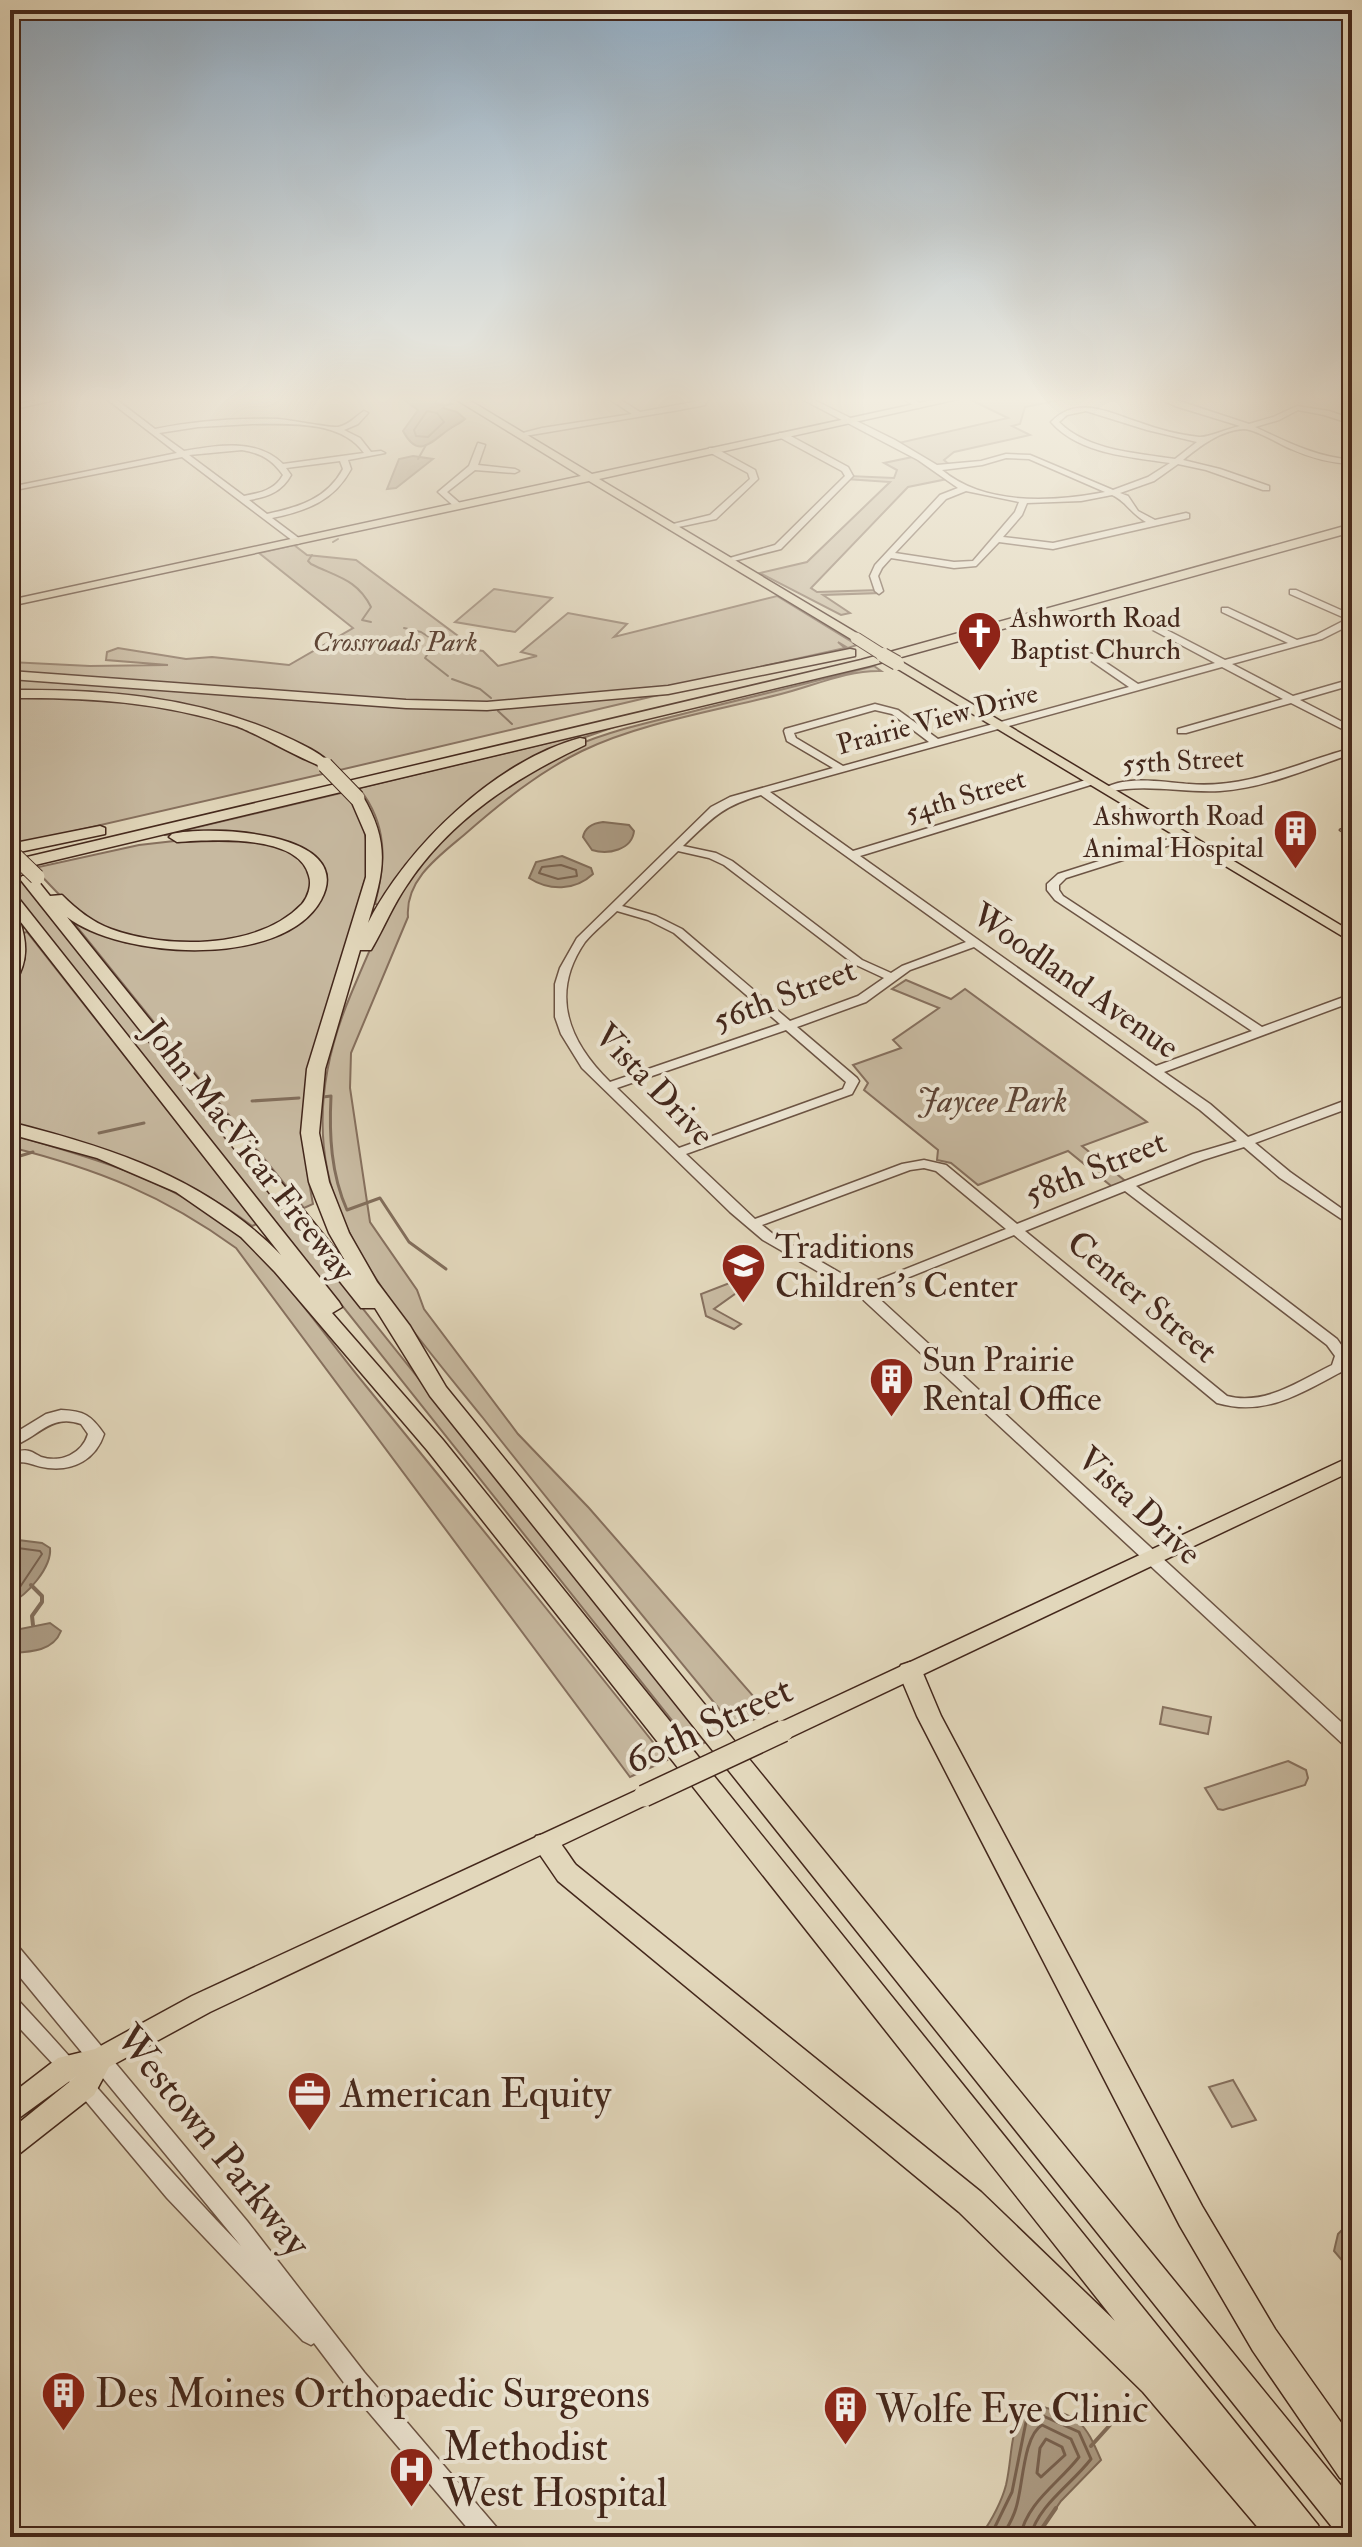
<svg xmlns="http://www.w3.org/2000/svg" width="1362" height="2547" font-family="'IM FELL Double Pica',serif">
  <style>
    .green { fill: #c7b9a0; stroke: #86705e; stroke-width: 2 }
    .water { fill: #ac9c85; stroke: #826e5b; stroke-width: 2 }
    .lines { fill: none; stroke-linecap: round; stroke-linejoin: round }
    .shore-far1 { stroke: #786250; stroke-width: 2 }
    .shore { stroke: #786250; stroke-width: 3 }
    .stream-far2 { stroke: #826e5b; stroke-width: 2 }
    .stream-far1 { stroke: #826e5b; stroke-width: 3 }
    .stream { stroke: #826e5b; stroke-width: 4 }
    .minor-casing { stroke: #6c5444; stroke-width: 3 }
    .major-casing { stroke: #44281c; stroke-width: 3 }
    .highway-casing { stroke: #44281c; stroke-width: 3 }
    .minor { fill: #ece5d3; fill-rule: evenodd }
    .major { fill: #e2d7bb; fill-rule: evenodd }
    .highway { fill: #e2d7bb; fill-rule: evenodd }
    .major-bridge-far2-casing { stroke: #44281c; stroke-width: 13; stroke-linecap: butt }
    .major-bridge-far1-casing { stroke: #44281c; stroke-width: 16; stroke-linecap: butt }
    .major-bridge-casing { stroke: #44281c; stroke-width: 24; stroke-linecap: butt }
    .highway-bridge-casing { stroke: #44281c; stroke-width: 17; stroke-linecap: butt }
    .major-bridge-far2 { stroke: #e2d7bb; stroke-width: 11 }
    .major-bridge-far1 { stroke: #e2d7bb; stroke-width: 14 }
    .major-bridge { stroke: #e2d7bb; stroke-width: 21 }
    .highway-bridge { stroke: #e2d7bb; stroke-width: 15 }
    .labels { text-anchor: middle; stroke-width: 8; stroke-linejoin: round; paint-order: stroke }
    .far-poi-label { font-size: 28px; fill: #44281c; stroke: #ece5d3; text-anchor: start }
    .far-park-label { font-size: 28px; font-style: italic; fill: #5e4536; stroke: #ece5d3 }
    .far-street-label { font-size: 28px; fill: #44281c; stroke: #ece5d3 }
    .street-label { font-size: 34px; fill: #44281c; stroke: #ece5d3 }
    .park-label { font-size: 34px; font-style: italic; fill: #5e4536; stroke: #ece5d3 }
    .poi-label { font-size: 34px; fill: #44281c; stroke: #ece5d3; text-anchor: start }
    .near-street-label { font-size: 40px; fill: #44281c; stroke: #ece5d3 }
    .near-poi-label { font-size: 40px; fill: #44281c; stroke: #ece5d3; text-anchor: start }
  </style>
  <rect width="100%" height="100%" fill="#e2d7bb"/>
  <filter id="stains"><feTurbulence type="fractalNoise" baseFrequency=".0025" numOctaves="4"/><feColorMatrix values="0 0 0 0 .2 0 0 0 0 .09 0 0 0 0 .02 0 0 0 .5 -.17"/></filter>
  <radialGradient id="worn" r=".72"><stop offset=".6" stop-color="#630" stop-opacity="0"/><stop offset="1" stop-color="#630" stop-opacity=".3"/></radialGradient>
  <g class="green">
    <path d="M978,397H1074L1025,407L1020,424L1012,426L1030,435L954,452L944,460L951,466L937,468L947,479L908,487L811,588L817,592L878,590L880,593L823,595L850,613L841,615L760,573L807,562L890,482L847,479L849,476L894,478L897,470L884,463L917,456L894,444L1008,418L969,399Z"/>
    <path d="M294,545L307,555L356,560L477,650L483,651L498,666L537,656L521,652L568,613L627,624L614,637L777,596L857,645L848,648L838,642L845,648L662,689L521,703L399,702L10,673V662L90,666L168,665L106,660L107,652L118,648L186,659L212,657L289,665L353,628L259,553Z"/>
    <path d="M494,589L552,598L515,632L455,622Z"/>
    <path d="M874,666L881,671C848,670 813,686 781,694C719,710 639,723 582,751C537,773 501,803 464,835C439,856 405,880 408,917L351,1053L350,1088L370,1222L417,1290L424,1309L518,1434L589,1508L768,1713L735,1728C650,1625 565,1522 483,1418C434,1357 373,1288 342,1217C310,1142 320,1067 351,994C370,949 391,896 423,859C459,816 507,781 556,755C601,731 654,722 702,709C760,695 817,681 874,666Z"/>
    <path d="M10,677L508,707L667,693L340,770C243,696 126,700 10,691Z"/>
    <path d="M54,696C149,704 249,712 327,773L14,845L10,840V697Z"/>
    <path d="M614,727L577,740L481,795L380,905L375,904C386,861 388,825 359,788Z"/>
    <path d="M345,792C366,818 369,844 366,876L308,1072C299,1118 304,1158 313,1204L304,1208L73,922L77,920L90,930L127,943L177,949L253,940L321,895L324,881L304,850L203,833L164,835Z"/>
    <path d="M192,839L259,841L293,853L312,871L309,899C301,906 294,915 285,920C237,948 148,952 99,926C73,912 54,889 34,868L139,845Z"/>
    <path d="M15,873L708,1741L694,1748L10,888V874Z"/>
    <path d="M27,932L257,1224L252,1226C176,1169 100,1147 10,1122V985L25,959L23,933Z"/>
    <path d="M906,980L951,999L965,989L1147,1122L1082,1146L1129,1184L1115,1189L1068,1151L978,1185L951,1163L937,1160L938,1150L864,1090L868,1083L853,1065L901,1048L893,1040L939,1008L892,989Z"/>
    <path d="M10,1134C85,1156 158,1175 222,1222C277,1263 322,1333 366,1386C467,1510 568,1634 667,1760L630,1777L236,1248C163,1195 97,1169 10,1147Z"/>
    <path d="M740,1279L746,1286L714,1309L741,1324L734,1329L706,1316L701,1294Z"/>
    <path d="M1163,1707L1211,1717L1208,1734L1160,1724Z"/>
    <path d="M1288,1761L1306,1770L1308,1778L1305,1785L1223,1810L1218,1809L1205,1788Z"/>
    <path d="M1233,2080L1256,2120L1232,2127L1209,2087Z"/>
  </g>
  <g class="water">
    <path d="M400,397H436V404L445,405L443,408L457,412L465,419C460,424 454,425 448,430C430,443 418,459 403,431L418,410Z"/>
    <path d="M413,456L433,459L396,488L387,489L399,459Z"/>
    <path d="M603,822L629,825L634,831C632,850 608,855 592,850L583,837C585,827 594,823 603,822Z"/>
    <path d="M562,856L591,868L593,874C575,891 549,891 529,878L536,862Z"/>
    <path d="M10,1539L42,1543L50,1548C52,1567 27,1596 10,1603Z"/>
    <path d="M50,1623L61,1631C53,1652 29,1652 10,1653V1631Z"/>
    <path d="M1352,2220V2272L1334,2251L1338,2234Z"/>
    <path d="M1040,2406C1081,2418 1084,2421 1101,2460L1061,2501L1036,2537H980C991,2521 1001,2504 1006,2485C1012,2459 1009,2443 1020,2415Z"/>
  </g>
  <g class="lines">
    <g class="shore-far1">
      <path d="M427,411L437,413L444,422L428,437L416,436L414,430Z"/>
      <path d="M561,865L576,870L577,876L558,879L539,873L542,867Z"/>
      <path d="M10,1547L40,1551L42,1554L20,1587L10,1595"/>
    </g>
    <g class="shore">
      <path d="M1046,2439L1062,2447L1065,2455L1041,2477L1037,2473L1040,2448Z"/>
      <path d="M990,2537L1012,2492L1026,2422L1041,2415L1079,2432L1091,2459C1071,2485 1039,2504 1030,2537"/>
      <path d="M1002,2537C1007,2528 1013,2519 1016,2508C1023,2487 1023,2436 1042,2425L1071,2439L1079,2457C1058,2484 1027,2502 1020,2537"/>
    </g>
    <g class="stream-far2">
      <path d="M479,398L483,397"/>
      <path d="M444,405L453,404"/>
      <path d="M418,459L426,445"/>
      <path d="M333,542L338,539"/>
      <path d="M312,555L308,561L311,564C337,577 357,579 371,607L362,620L371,622"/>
      <path d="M404,628L421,632L432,639L433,646L425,658L448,676"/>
      <path d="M452,679L480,689L491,698"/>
      <path d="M498,711L512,724"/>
    </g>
    <g class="stream-far1">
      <path d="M323,1097L331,1096C329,1135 331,1174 347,1210L380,1198L409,1242L446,1269"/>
      <path d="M252,1101L299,1098"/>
      <path d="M99,1133L144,1123"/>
      <path d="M10,1159L33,1152"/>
    </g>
    <g class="stream">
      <path d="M31,1585L42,1596V1602L32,1616L33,1625"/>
      <path d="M1091,2446L1110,2425"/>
      <path d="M1036,2537L1056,2508"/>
    </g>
    <defs>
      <g id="minor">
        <path d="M51,397H68L10,410V406Z"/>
        <path d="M104,397H113L155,429C195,421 236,418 278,419C291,420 331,428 338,427C349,425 356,416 364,411L368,413L358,424L344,430L360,438L371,452L381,451L385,453L348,460L351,469C334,501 306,511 272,518L300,539V543L297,544L182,457L10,491V487L177,453ZM252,424C288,424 341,420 364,453L283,464C257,438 217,445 184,451L159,433L198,427ZM242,450C260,453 272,459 283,475C275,490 260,493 244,496L189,455ZM340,461L343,469C327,499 299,507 267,514L249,500C267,497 282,492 291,475L286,468Z"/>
        <path d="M606,397H616L640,412L699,401L701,397H709L705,405L679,410L519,437L515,435L542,428L632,414Z"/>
        <path d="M798,397H808L895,440L937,465L981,461L1006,454L1030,455L1113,490L1148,477L1170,463C1130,457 1079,454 1051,422C1077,395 1108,412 1138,422C1157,429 1179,435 1199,437C1208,438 1229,428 1240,426L1175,406L1156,397H1167L1249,424L1273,417L1297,406L1329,411L1352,419V424L1324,415L1298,410L1279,420L1255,427C1287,442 1316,457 1352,460V464C1330,463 1311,458 1291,449C1279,444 1255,429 1244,429C1221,430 1200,446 1183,460L1220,469L1269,486V490H1263L1206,470L1178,464L1154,481L1120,493L1128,496L1138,511L1155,520L1186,513L1189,514V518L1053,549L999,542L976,566L954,568L891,558L882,568L878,576L883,591L879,594L875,591L870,576L875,565L940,495L958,488L918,460ZM1086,411L1147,430L1197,442L1175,459C1137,453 1088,451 1059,422L1067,415ZM1006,458L1029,459L1105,492C1053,502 985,506 942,470L982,465ZM966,491L1019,502L1015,512L973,561L954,562L895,553L946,499ZM1112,495C1127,502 1130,513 1146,522L1053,543L1003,537L1022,515L1027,503L1081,501Z"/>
        <path d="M900,397H910L925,406L918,408Z"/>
        <path d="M779,433H785L848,467L853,476L781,549L726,563V559L775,545L845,476L842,471L779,437Z"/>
        <path d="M478,443L485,445L478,465L515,469L519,471L515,473L475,470L447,492L463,506L456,508L438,492L469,466Z"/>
        <path d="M709,448H715L755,470L758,479L716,519L669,529V525L710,515L750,479L748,473L709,452Z"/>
        <path d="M1290,590H1296L1352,615V624L1322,639L1232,664L1293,696L1352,679V685L1300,700L1352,727V734L1291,703L1186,733H1178V729L1283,699L1222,667L770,792L853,851L1089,779H1097V783L860,856L1156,1066L1252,1031L1055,900L1047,890V884L1058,874L1181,835H1189V839L1066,878L1059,885V890L1063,896L1262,1027L1352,994V1002L1164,1072L1210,1104L1248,1137L1352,1098V1107L1255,1143L1290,1172L1352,1216V1226L1280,1178L1244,1147L1203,1160L1136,1186L1337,1339L1349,1356L1343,1371C1301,1393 1266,1417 1217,1403L1014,1235L872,1292L1352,1732V1749L1346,1747L857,1294L763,1240L730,1212L582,1068L561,1034L555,1017V984L560,968L577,938L711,807L730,797L833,768L787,741L784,731L785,729L875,704L898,710L938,739L1129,687L1087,658L1074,654V650L1093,654L1138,684L1215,663L1153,630V626H1159L1225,660L1288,643L1222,612V608H1228L1297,640L1316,635L1347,619L1290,594ZM875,710L892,714L929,742L843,766L796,738L794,733ZM761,795L966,942L902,966L891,973L862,960L732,861L716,853L683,846C711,819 722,806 761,795ZM678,851L709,858L724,865L854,964L884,978L858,996L790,1021L682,929L656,916L622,906ZM617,911L648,920L674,933L780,1024L610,1082C569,1042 549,994 585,942C594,931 607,921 617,911ZM974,947L1200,1110L1237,1141L1193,1154L1017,1224L946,1165L924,1160L902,1164L755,1219L686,1154L852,1094L859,1081L857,1078L797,1027L866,1002L910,970ZM786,1030L846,1082L843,1089L679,1148L617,1088ZM924,1168L936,1171L1006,1229L863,1286L773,1234L762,1225L910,1170ZM1125,1191L1327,1345L1335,1356L1332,1365C1299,1381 1265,1406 1227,1396L1025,1231Z"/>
        <path d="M1352,748V754C1309,768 1266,788 1220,791C1182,793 1146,783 1108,792L1103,789C1126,775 1162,782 1189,784C1248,789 1297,763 1352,748Z"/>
        <path d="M1352,825V831L1345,833L1340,830Z"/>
        <path d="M61,1410C84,1411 91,1415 104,1434C96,1459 74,1471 48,1468C30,1466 29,1459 10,1464V1454C16,1452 23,1449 29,1451C33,1452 37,1455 41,1457C61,1463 82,1454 88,1434L81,1424C49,1413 38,1439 10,1447V1436L46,1414Z"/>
        <path d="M10,1943L17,1945L247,2221L364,2372L498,2529L502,2537H475L348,2388L314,2343L311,2345L303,2341L167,2198L69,2081L10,2018V1997L17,1999C93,2080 163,2166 241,2246L10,1965Z"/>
      </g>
      <g id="major">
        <path d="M452,397H464L592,474L947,397H967L599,479L860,635V641L856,642L589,481L10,606V600L581,476Z"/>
        <path d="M897,659L1352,932V942L893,666V660Z"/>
        <path d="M1352,1456V1471L791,1737L783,1740L775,1737L772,1731L775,1725Z"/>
        <path d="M644,1787L652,1790L656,1796L652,1802L210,2012L109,2067L94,2095L19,2154L10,2158V2130L78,2075L19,2118L10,2122V2095L58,2058L95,2049L192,1996Z"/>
      </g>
      <g id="highway">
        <path d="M1352,524V532L869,666L10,871V861L861,660Z"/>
        <path d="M850,649L855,650V656L668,694L487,710L406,708L10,679V671L406,700L487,702L668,686Z"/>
        <path d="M10,690C103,689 194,696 280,734C297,742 319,751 332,765L330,768C319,770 255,732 236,726C162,702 87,697 10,698Z"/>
        <path d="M580,738L585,739V745C516,777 450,820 407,885C393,905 384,928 371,950H360L325,1069L319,1133L329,1182L349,1233L377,1282L410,1326L446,1387L1352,2499V2537H1340L430,1396L375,1308H361L20,879L22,876H34L50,896L62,895C76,909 92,922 111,929C166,949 258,950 302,904C308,897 312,885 309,876C299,833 211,840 177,842L169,837L172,834C208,825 358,831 321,900C283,969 121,959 67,917L347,1264L329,1233L309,1182L301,1133L307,1069L366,877V835L350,798L357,794L362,795C391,844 384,871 368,923C407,846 496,761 580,738Z"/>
        <path d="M100,826L105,828V834L10,854V844Z"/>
        <path d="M10,893L16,895L339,1302L342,1307L332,1313L443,1440L1318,2525L1323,2537H1266L1143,2392L959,2212L558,1881L532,1843L536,1836C557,1829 565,1851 576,1865L981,2192L1115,2321L427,1450L275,1272L241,1237L176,1192L97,1158L10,1134V1122C112,1148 206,1178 281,1255L20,921C27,943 28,960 16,981L10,982V911L12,912Z"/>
        <path d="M910,1662L919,1665L922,1671L941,1716L1202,2206L1275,2329L1352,2438V2482L1340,2478L1253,2351L1180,2226L917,1716L898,1671L901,1665Z"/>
      </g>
    </defs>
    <use href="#minor" class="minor-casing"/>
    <use href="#major" class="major-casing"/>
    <use href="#highway" class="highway-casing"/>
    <use href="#minor" class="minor"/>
    <use href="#major" class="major"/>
    <use href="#highway" class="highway"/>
    <defs>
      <path id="major-bridge-far2" d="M856,638L886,657"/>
      <path id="major-bridge-far1" d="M883,655L897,663"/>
      <path id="major-bridge" d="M644,1796L783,1731"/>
      <g id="highway-bridge">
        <path d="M325,765L357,798"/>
        <path d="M10,851L37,877"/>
      </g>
    </defs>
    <use href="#major-bridge-far2" class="major-bridge-far2-casing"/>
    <use href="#major-bridge-far1" class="major-bridge-far1-casing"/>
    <use href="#major-bridge" class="major-bridge-casing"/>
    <use href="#highway-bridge" class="highway-bridge-casing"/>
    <use href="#major-bridge-far2" class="major-bridge-far2"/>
    <use href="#major-bridge-far1" class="major-bridge-far1"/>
    <use href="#major-bridge" class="major-bridge"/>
    <use href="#highway-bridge" class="highway-bridge"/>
  </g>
  <linearGradient id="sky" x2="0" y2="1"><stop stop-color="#90aac0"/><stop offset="0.53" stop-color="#f2ede0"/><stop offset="1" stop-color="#f2ede0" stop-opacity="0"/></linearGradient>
  <rect width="1362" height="754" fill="url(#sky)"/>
  <defs>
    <symbol id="church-pin" viewBox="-11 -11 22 30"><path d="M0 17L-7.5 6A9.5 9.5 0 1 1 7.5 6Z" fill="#8f2418" stroke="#ece5d3"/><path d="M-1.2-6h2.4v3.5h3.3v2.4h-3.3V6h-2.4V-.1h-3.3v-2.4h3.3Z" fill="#fff"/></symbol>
    <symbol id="building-pin" viewBox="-11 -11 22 30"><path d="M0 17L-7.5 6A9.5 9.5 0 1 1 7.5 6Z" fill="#8f2418" stroke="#ece5d3"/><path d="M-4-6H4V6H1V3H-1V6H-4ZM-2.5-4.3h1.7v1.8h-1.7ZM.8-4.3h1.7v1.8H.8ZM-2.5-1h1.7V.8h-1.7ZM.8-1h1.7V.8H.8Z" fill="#fff"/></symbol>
    <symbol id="school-pin" viewBox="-11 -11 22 30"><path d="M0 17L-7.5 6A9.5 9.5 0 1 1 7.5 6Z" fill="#8f2418" stroke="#ece5d3"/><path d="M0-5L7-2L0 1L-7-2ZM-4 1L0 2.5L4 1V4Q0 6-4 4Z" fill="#fff"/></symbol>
    <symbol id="office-pin" viewBox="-11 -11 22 30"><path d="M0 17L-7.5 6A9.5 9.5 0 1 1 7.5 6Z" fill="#8f2418" stroke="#ece5d3"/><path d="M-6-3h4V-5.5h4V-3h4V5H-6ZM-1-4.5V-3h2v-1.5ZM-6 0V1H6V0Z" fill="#fff"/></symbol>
    <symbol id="hospital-pin" viewBox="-11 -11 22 30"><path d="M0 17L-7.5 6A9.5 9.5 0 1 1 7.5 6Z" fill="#8f2418" stroke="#ece5d3"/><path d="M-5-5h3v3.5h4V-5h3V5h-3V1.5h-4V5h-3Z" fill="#fff"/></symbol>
  </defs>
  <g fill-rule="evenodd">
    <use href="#church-pin" x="954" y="608" width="51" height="69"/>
    <use href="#building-pin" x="1270" y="806" width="51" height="69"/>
    <use href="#school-pin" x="718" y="1240" width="51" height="69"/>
    <use href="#building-pin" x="866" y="1354" width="51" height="69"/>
    <use href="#office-pin" x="284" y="2068" width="51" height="69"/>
    <use href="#building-pin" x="38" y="2368" width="51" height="69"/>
    <use href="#building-pin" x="820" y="2382" width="51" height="69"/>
    <use href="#hospital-pin" x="386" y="2444" width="51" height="69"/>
  </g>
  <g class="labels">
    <g class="far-poi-label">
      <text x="1010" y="627">Ashworth Road<tspan x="1010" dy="32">Baptist Church</tspan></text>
      <text x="1264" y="825" text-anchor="end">Ashworth Road<tspan x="1264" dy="32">Animal Hospital</tspan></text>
    </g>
    <g class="far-park-label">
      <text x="395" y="651">Crossroads Park</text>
    </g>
    <g class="far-street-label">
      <text transform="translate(937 718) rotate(-15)" y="10">Prairie View Drive</text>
      <text transform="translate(1183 760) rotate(-3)" y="10">55th Street</text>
      <text transform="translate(965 795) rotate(-17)" y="10">54th Street</text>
    </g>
    <g class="street-label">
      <text transform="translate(1076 980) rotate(35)" y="12">Woodland Avenue</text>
      <text transform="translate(784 994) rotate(-21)" y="12">56th Street</text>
      <text transform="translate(655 1084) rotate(46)" y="12">Vista Drive</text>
      <text transform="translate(250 1150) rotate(52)" y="12">John MacVicar Freeway</text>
      <text transform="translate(1095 1167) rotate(-22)" y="12">58th Street</text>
      <text transform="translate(1143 1296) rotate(40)" y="12">Center Street</text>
      <text transform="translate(1140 1505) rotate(43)" y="12">Vista Drive</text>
    </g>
    <g class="park-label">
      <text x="992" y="1112">Jaycee Park</text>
    </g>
    <g class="poi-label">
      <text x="775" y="1258">Traditions<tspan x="775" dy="39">Children's Center</tspan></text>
      <text x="922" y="1371">Sun Prairie<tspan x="922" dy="39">Rental Office</tspan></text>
    </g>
    <g class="near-street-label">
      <text transform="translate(708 1724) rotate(-25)" y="14">60th Street</text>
      <text transform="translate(214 2140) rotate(51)" y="14">Westown Parkway</text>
    </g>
    <g class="near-poi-label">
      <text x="340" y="2107">American Equity</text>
      <text x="95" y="2407">Des Moines Orthopaedic Surgeons</text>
      <text x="876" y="2422">Wolfe Eye Clinic</text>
      <text x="443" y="2460">Methodist<tspan x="443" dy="46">West Hospital</tspan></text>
    </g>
  </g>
  <rect width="1362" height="2547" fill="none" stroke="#e2d7bb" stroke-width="40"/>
  <rect x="12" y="12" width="1338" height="2523" fill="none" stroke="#44281c" stroke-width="4"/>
  <rect x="20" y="20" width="1322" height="2507" fill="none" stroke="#44281c" stroke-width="2"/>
  <rect width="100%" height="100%" filter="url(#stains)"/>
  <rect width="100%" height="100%" fill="url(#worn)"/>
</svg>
